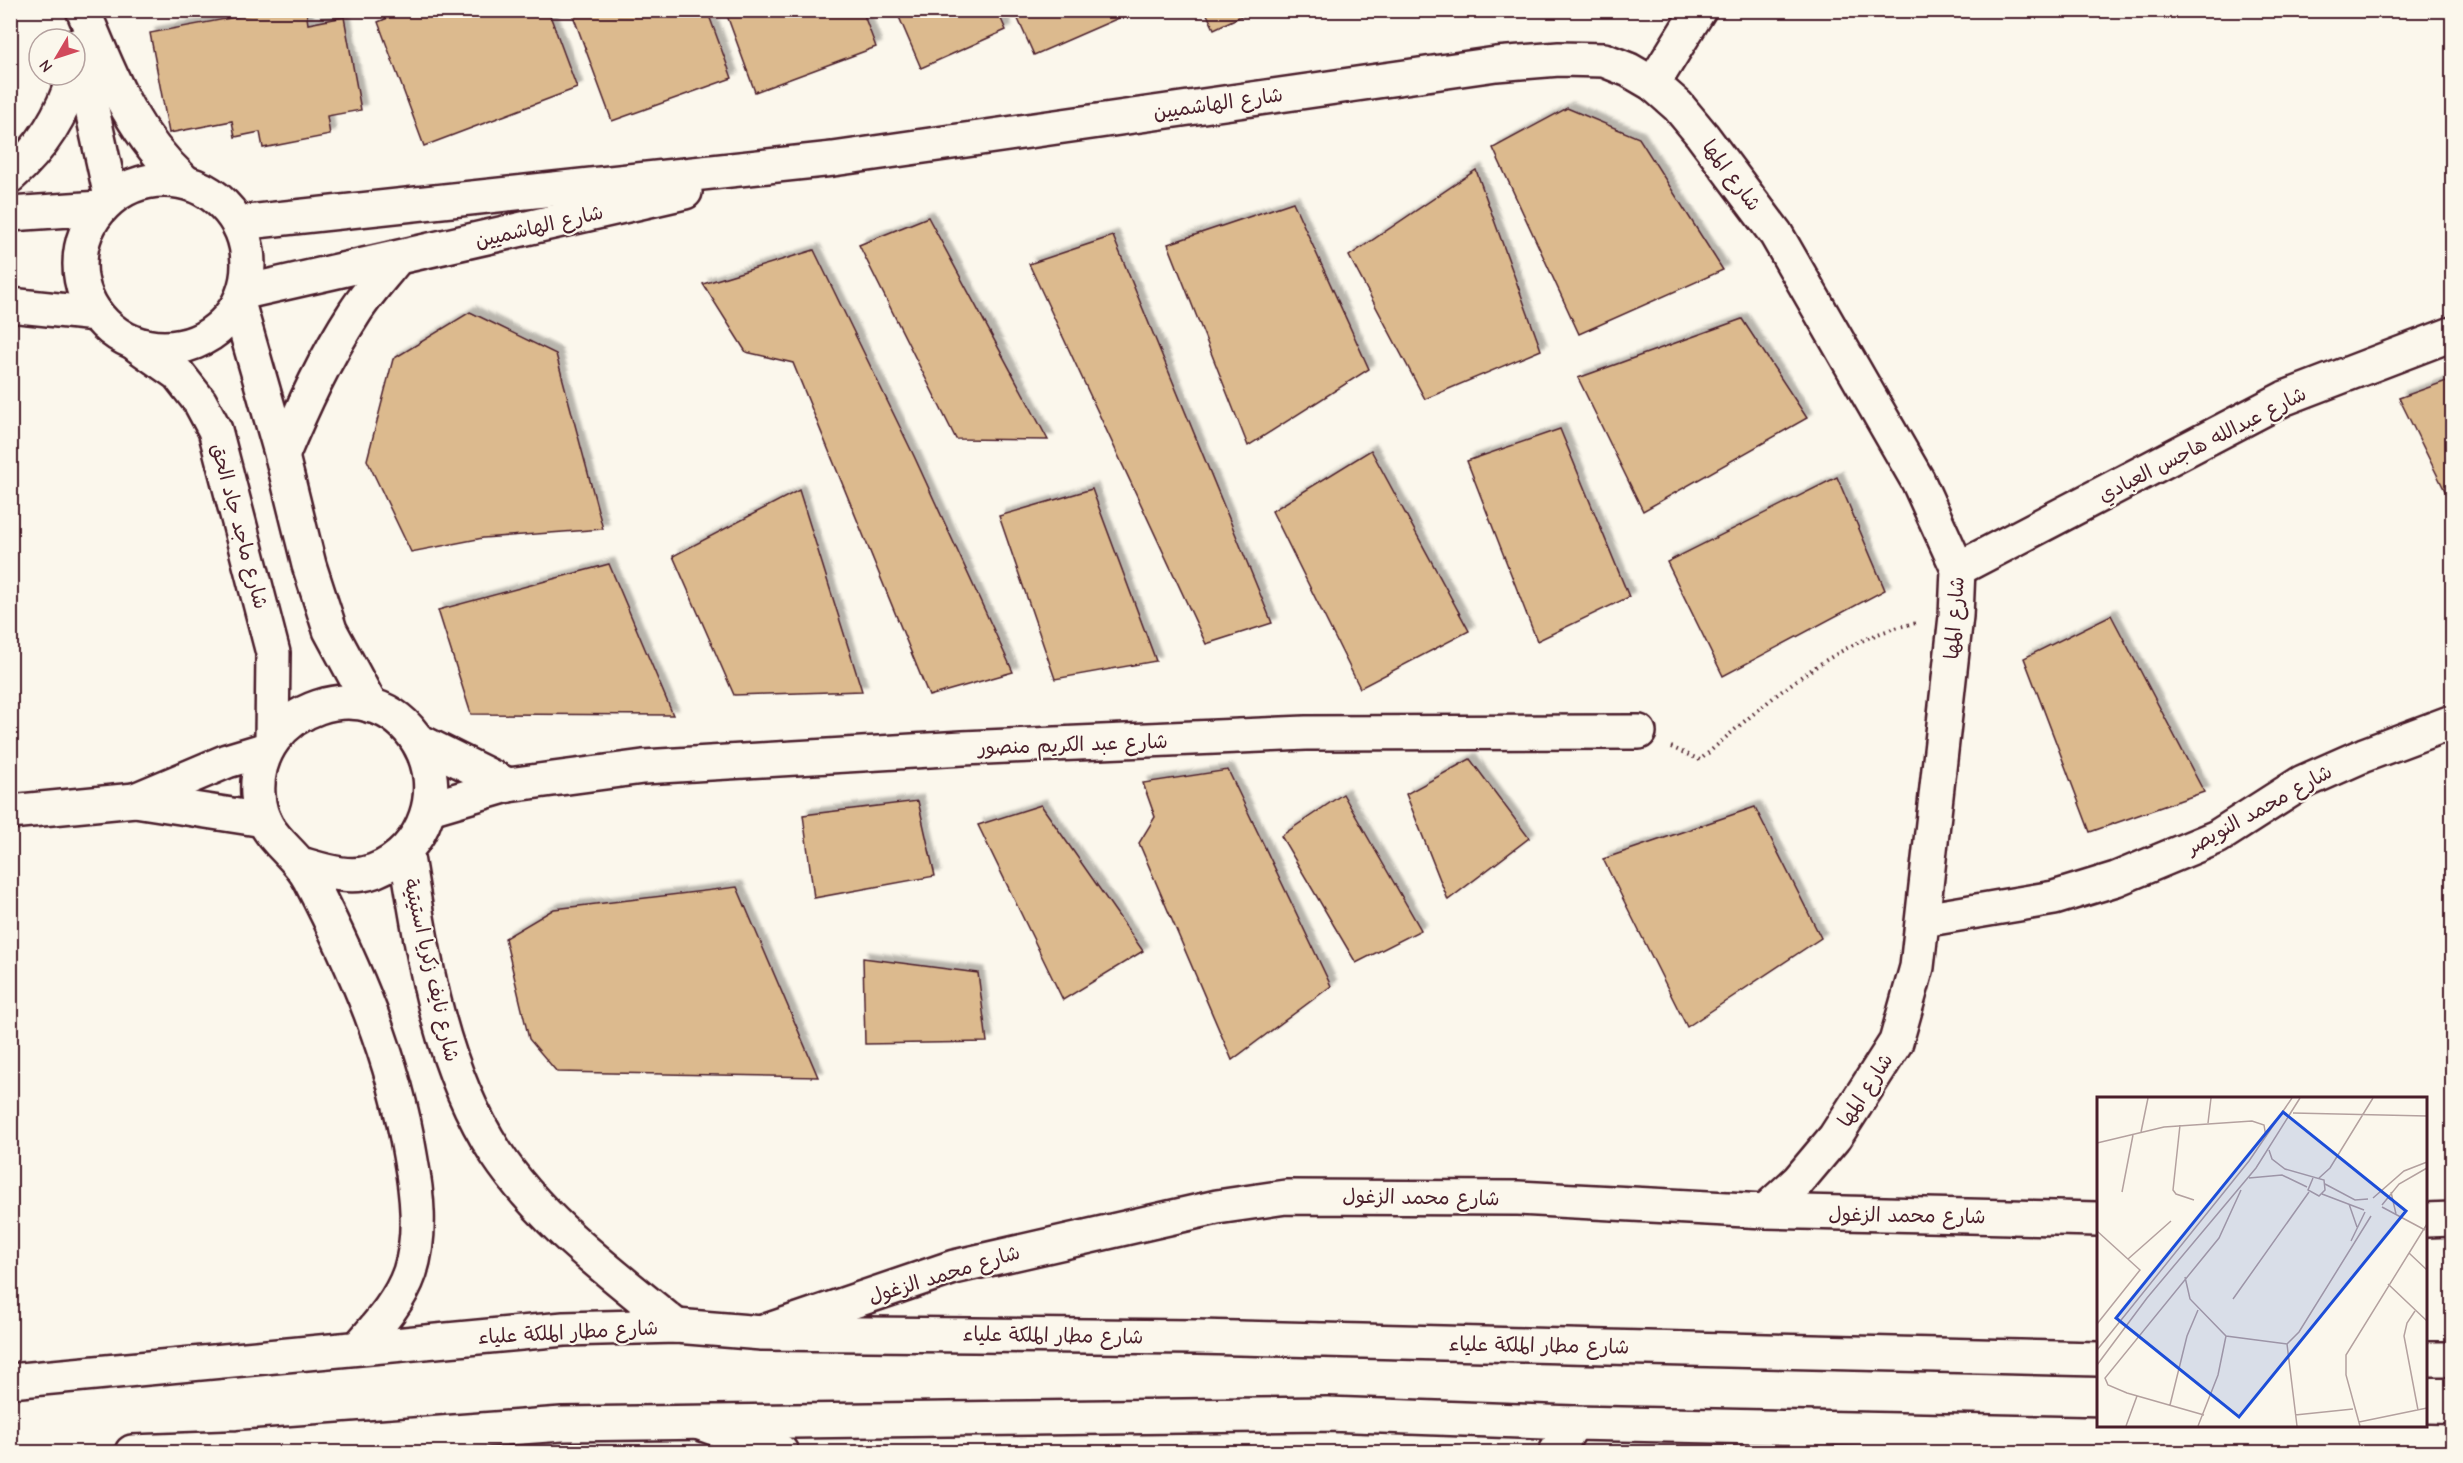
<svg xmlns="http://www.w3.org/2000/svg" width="2463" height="1463" font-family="'Comic Neue','Playpen Sans Arabic',sans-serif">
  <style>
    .building { fill: #dcba8e; stroke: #4a1f2b; stroke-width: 1.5; filter: url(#shadow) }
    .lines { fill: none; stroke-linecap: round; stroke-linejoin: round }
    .minor-casing { stroke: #4a1f2b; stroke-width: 38 }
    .major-casing { stroke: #4a1f2b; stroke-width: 38 }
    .highway-casing { stroke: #4a1f2b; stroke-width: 38 }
    .path { stroke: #4a1f2b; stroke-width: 4; stroke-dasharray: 1.5 4.5; stroke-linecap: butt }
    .minor { stroke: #fbf7ec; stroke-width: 33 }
    .major { stroke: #fbf7ec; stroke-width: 33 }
    .highway { stroke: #fbf7ec; stroke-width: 33 }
    .labels { text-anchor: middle; stroke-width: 4.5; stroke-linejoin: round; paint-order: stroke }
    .street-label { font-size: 20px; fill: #4a1f2b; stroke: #fbf7ec }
    .inset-road { fill: none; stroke: #b4a19f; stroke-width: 1.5 }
    .view { fill: #1d4ed8; fill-opacity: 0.15; stroke: #1d4ed8; stroke-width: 3 }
    .inset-edge { fill: none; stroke: #4a1f2b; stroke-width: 3 }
  </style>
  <defs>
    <filter id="shadow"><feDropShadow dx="5.5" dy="-5.5" stdDeviation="1.5" flood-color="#0004"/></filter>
  </defs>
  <rect width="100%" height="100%" fill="#fbf7ec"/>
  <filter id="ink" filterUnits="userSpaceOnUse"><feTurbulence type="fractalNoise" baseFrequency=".0167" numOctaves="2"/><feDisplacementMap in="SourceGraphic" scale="12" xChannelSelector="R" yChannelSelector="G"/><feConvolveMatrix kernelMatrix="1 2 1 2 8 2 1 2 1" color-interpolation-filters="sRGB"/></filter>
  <g filter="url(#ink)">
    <g class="building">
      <path d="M273,10H306L308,24L344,17L361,110L327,116L330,135L263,148L260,132L235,137L232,121L169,133L150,33Z"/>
      <path d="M407,10H548L577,88L424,146L378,22Z"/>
      <path d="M571,10H707L732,78L612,121Z"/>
      <path d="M725,10H862L876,47L755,92Z"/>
      <path d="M896,10H997L1006,30L921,68Z"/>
      <path d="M1014,10H1137L1034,55Z"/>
      <path d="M1205,10H1254L1214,29Z"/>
      <path d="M1567,108L1639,138L1723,270L1579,334L1493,148Z"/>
      <path d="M1476,170L1541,350L1425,399L1349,256Z"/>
      <path d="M1293,202L1369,369L1248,446L1168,244Z"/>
      <path d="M928,217L1048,440L956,439L859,245Z"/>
      <path d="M1113,236L1272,623L1206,644L1029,264Z"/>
      <path d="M814,250L914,456L1013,672L929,696L793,363L746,352L703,284Z"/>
      <path d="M470,312L556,354L603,529L483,538L411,552L367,460L393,359Z"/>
      <path d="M1742,319L1807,418L1643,511L1578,378Z"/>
      <path d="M2452,379V505L2399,398Z"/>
      <path d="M1560,429L1629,597L1537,641L1467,461Z"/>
      <path d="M1371,450L1469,631L1360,688L1272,511Z"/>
      <path d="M1837,477L1885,590L1723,676L1667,562Z"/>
      <path d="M1092,489L1156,661L1055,679L999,516Z"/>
      <path d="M799,490L862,691L734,695L673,556Z"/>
      <path d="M609,564L673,715L471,714L438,610Z"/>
      <path d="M2111,615L2204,792L2090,832L2024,658Z"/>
      <path d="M1470,759L1529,838L1448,900L1406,794Z"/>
      <path d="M1228,770L1331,986L1232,1060L1139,843L1155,817L1143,783Z"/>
      <path d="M1343,794L1421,930L1356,963L1281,836Z"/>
      <path d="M918,801L935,876L814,898L803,815Z"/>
      <path d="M1041,805L1143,951L1063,1000L978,825Z"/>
      <path d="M1755,807L1821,938L1687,1027L1603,859Z"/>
      <path d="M737,887L818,1077L557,1072L529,1039L505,938L554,909Z"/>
      <path d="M863,958L978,973L987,1042L865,1044Z"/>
    </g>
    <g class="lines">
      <defs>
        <g id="minor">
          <path d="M83,10C111,77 130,131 185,182"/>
          <path d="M78,45L111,197"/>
          <path d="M1653,84L1699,10"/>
          <path d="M238,223L833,159L1496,64L1559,59L1604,60L1629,70L1653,84L1678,106L1702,135L1776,234L1918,481L1958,569L1956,616L1917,967L1896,1042L1835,1137L1798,1181L1765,1211"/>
          <path d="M245,292L685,192"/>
          <path d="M1958,569L2285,398L2452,334"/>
          <path d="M417,740L508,785"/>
          <path d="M135,800L227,761L267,749"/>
          <path d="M430,808L508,785L643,767L963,748L1306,733L1639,732"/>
          <path d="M10,812L135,800L264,820"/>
          <path d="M1923,920L2054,898L2116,879L2217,837L2303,782L2364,755L2452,722"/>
          <path d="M2426,1220L2452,1219"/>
          <path d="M766,1331L954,1267L1217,1207L1286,1197L1518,1198L1765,1211L2098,1219"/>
          <path d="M700,1423L781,1452"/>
          <path d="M1556,1452L1574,1423"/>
        </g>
        <g id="major">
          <path d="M10,176C42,148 63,115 74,75"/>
          <circle cx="164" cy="264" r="84"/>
          <path d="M10,214L100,208"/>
          <path d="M10,305L96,314"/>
          <path d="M239,306L282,456L309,565L330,630L371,706"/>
          <path d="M138,346L178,374L200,402L215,430L273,653L272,740"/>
          <path d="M282,456C303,406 325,358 355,312C367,293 383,276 397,258"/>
          <path d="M406,851C423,954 438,1064 496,1153C542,1223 613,1274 676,1326"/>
          <path d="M301,864C325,871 350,880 374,871C426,851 446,788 418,742C372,666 252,707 258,795C261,839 293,847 310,880C355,967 394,1057 410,1155C417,1193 422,1234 410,1272C400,1301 379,1324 359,1347"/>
        </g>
        <g id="highway">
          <path d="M2426,1359H2452"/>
          <path d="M10,1381L564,1329L676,1326L762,1333L1197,1337L2098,1359"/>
          <path d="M132,1452L238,1448L562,1424L1327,1414L1574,1423L2452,1442"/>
        </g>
      </defs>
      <use href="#minor" class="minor-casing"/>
      <use href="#major" class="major-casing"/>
      <use href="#highway" class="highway-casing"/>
      <path class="path" d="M1671,747L1700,760C1761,707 1836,637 1917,623"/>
      <use href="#minor" class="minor"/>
      <use href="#major" class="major"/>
      <use href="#highway" class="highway"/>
    </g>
  </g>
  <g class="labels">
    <g class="street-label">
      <text transform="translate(1218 103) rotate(-8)" y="7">شارع الهاشميين</text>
      <text transform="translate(1732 175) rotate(53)" y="7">شارع المها</text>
      <text transform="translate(539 226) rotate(-13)" y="7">شارع الهاشميين</text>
      <text transform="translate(2202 444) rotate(-27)" y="7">شارع عبدالله هاجس العبادي</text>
      <text transform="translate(240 526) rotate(75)" y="7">شارع ماجد جاد الحق</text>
      <text transform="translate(1954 618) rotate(-86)" y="7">شارع المها</text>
      <text transform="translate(1073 744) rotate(-2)" y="7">شارع عبد الكريم منصور</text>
      <text transform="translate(2259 809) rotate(-29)" y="7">شارع محمد النويصر</text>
      <text transform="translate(432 970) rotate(77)" y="7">شارع نايف زكريا استيتية</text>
      <text transform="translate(1865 1090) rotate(-57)" y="7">شارع المها</text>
      <text transform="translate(1421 1197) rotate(1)" y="7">شارع محمد الزغول</text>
      <text transform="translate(1907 1215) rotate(1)" y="7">شارع محمد الزغول</text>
      <text transform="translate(944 1274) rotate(-17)" y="7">شارع محمد الزغول</text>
      <text transform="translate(568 1332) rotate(-3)" y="7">شارع مطار الملكة علياء</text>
      <text transform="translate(1053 1335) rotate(1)" y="7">شارع مطار الملكة علياء</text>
      <text transform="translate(1539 1345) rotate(1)" y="7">شارع مطار الملكة علياء</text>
    </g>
  </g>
  <g transform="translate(2097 1097)">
    <rect width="330" height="330" fill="#fbf7ec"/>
    <path class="inset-road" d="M196,16L330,19M111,26L114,1M83,28L76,93L79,97L97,103M44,35L51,1M0,46L67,30L155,24L167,28L169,40M172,53L175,62L188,72L227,83L228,93L222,99L211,93L216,81M152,81L185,78L210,90M222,81L233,71L276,1M228,87L258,103L271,102M25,95L36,38M294,95L299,117M225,97L267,113M276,101L307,74L330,65M252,107L260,130M285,108L302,87L330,71M285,110L328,133M0,134L43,173L0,227M254,144L268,115M312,156L330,173M31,162L74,124M88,180L93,202L129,239L190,247L202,235L274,119M291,187L330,224M136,202L212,95M318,214L310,226L307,239L321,313M190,247L200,329M0,253L152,64L195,1M0,268L50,201L159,71L203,1M73,308L90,239L101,213M107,318L30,296L11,288L8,281L122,141L144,93M198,318L256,312M262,325L330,311M29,329L40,299M101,329L121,278L129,239M263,329L249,278V258L330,127"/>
    <path class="view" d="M186,15L309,114L142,320L19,221Z"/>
    <rect width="330" height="330" class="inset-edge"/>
  </g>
  <rect width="2463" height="1463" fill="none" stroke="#fbf7ec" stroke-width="36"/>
  <rect x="18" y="18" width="2427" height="1427" fill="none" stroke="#4a1f2b" stroke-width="2" filter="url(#ink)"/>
  <g transform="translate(57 57) rotate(231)"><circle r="28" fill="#fbf7ec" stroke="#b4a19f" stroke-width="1.5"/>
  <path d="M0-4.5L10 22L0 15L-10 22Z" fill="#d1495b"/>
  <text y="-9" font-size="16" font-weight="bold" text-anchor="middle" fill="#4a1f2b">N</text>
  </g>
</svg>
